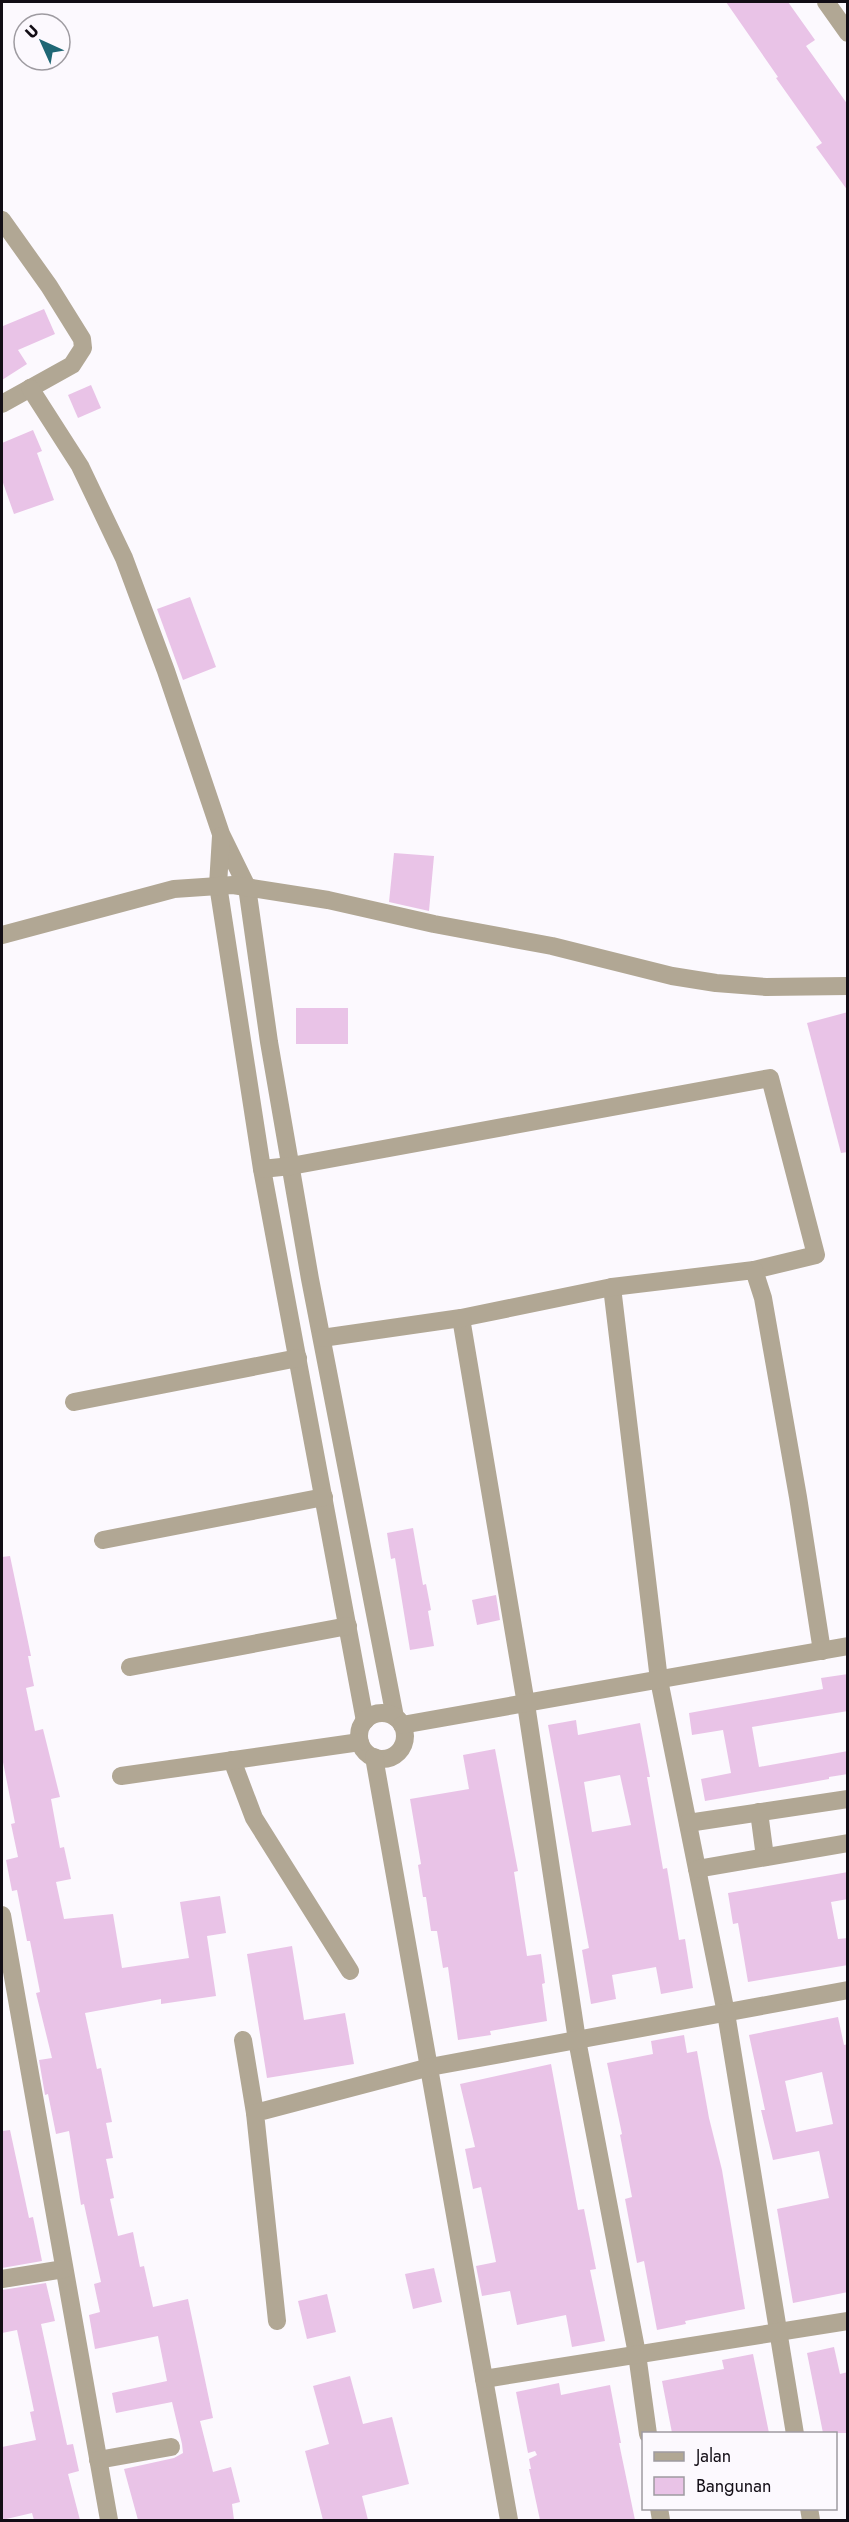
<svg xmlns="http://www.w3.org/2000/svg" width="849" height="2522" font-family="Jost,sans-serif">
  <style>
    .building { fill: #e9c3e7; fill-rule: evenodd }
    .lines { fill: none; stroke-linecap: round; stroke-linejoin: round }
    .minor { stroke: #b1a794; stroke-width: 18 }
  </style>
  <rect width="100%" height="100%" fill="#fcf9fe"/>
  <g class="building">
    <path d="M726,2H788L815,40L806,46L848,105V191L816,147L822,143L776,78L778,77Z"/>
    <path d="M44,309L55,334L18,350L27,364L2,380V323L3,326Z"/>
    <path d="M91,385L101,408L78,418L68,395Z"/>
    <path d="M33,430L42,451L37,453L54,500L14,514L2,480V443Z"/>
    <path d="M190,597L216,667L183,680L157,609Z"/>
    <path d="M394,853L434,856L429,911L389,902Z"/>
    <rect x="296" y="1008" width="52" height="36"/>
    <path d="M848,1012V1152L841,1153L807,1023Z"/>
    <path d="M413,1528L423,1585L426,1584L431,1610L428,1611L434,1646L410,1650L395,1558L391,1559L387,1533Z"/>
    <path d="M10,1556L31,1656H28L34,1686L26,1688L35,1731L43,1729L60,1797L51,1799L60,1848L64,1847L71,1879L56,1882L64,1919L113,1914L122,1968L189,1958L180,1902L220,1896L226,1933L207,1936L216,1996L161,2004V1999L85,2013L97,2069L101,2068L112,2122L106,2123L113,2158L106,2159L114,2198L110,2199L118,2236L133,2232L140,2267L144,2266L153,2307L188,2299L213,2418L200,2421L213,2472L231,2467L240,2502L232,2504L234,2520H138L124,2469L174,2458L183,2453L182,2444L172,2402L116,2413L112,2393L167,2381L158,2336L95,2349L89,2315L100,2312L94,2284L101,2282L84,2204L81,2205L69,2131L56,2134L48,2094L45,2095L39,2060L52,2058L36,1993L40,1992L30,1941H27L17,1890L12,1891L6,1860L18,1857L11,1824L15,1823L2,1757V1557Z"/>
    <path d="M496,1595L500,1620L477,1625L472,1600Z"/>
    <path d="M848,1674V1711L752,1727L759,1767L848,1751V1774L829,1777V1779L705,1801L701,1779L731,1773L723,1730L692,1735L689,1713L823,1689L821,1678Z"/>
    <path d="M576,1720L578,1735L640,1723L650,1777H647L663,1869L667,1868L679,1940L685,1939L693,1988L661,1994L656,1967L612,1975L616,1999L591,2004L582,1950L589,1948L548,1725ZM620,1775L631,1825L592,1832L584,1782Z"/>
    <path d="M495,1749L518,1871L514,1872L527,1956L541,1954L545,1983L542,1984L547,2021L490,2031L491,2035L458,2040L448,1967L443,1968L437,1931H431L426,1897H423L418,1865L421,1864L410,1799L469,1789L463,1755Z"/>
    <path d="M848,1872V1899L831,1902L838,1939L848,1938V1965L748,1982L738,1923L733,1924L728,1893Z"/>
    <path d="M292,1946L304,2020L345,2013L354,2064L267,2078L247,1954Z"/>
    <path d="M838,2017L844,2045L848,2044V2292L793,2303L777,2209L829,2198L819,2151L773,2160L761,2110H765L749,2035ZM822,2072L833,2124L796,2132L785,2081Z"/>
    <path d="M684,2035L687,2053L697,2051L709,2118L722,2170L745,2309L685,2321L686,2324L657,2330L644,2261L637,2263L625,2199L632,2197L620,2135L622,2134L607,2063L653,2054L651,2041Z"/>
    <path d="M551,2064L578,2210L584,2209L596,2269L590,2270L605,2341L572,2347L566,2315L517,2325L510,2291L482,2296L476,2266L496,2262L481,2187L473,2189L465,2149L475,2147L460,2084Z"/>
    <path d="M10,2130L29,2218L33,2217L42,2261L2,2268V2131Z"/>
    <path d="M434,2268L442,2302L413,2309L405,2274Z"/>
    <path d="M46,2283L55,2321L41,2324L67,2445L73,2444L79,2471L68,2474L80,2520H34L32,2513L2,2520V2447L36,2440L30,2412L34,2411L17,2330L2,2333V2290Z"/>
    <path d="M327,2294L336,2332L307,2339L298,2301Z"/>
    <path d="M834,2347L840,2374L848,2372V2433H823L807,2353Z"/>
    <path d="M753,2354L769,2433H672L662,2381L724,2369L722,2360Z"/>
    <path d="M350,2376L363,2424L392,2417L409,2484L362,2496L368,2520H323L305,2451L329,2444L313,2386Z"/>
    <path d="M559,2383L561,2395L610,2385L621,2443H619L635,2520H540L529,2469H531L529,2459L537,2455L535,2451L528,2453L516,2392Z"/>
  </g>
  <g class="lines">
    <g class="minor">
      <path d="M826,2L848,33"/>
      <path d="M2,220L49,286L82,339L83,348L72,365L2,404"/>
      <path d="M30,388L80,466L124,558L166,671L221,834L247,887L269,1042L310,1279L395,1717"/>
      <path d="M221,836L218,885L262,1169L365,1721"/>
      <path d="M2,935L174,889L233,885L328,900L434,924L552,946L672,976L716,983L766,987L848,986"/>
      <path d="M262,1169L291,1166L770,1078L816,1255L754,1270"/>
      <path d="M612,1287L659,1680L726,2013L795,2434"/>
      <path d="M461,1318L526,1704L577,2040L637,2354L648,2434"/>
      <path d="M322,1338L461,1318L612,1287L754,1270L763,1298L798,1497L822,1651"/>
      <path d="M74,1402L298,1358"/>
      <path d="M103,1540L324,1497"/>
      <path d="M130,1667L348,1626"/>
      <circle cx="382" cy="1736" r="23"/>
      <path d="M402,1725L848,1646"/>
      <path d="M374,1757L509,2520"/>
      <path d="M232,1760L254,1818L350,1971"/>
      <path d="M121,1776L360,1742"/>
      <path d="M759,1812L765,1857"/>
      <path d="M688,1823L848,1799"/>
      <path d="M697,1869L848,1843"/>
      <path d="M2,1915L109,2520"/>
      <path d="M243,2040L255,2113"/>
      <path d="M2,2279L64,2269"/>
      <path d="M277,2321L255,2113L430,2067L848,1990"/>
      <path d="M484,2379L848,2321"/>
      <path d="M98,2460L171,2447"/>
      <path d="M659,2508L661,2520"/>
      <path d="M809,2508L811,2520"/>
    </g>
  </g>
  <rect width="849" height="2522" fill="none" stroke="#120d15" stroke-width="6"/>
  <rect x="642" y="2432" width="195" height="78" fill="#fcf9fe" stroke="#9e9ba1" stroke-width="1.5"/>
  <rect x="654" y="2452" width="30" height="9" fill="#b1a794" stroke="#9e9ba1" stroke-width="1.5"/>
  <text x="696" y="2462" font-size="18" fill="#120d15">Jalan</text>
  <rect x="654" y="2477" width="30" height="18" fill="#e9c3e7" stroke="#9e9ba1" stroke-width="1.5"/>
  <text x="696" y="2492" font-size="18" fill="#120d15">Bangunan</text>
  <g transform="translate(42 42) rotate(315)"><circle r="28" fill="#fcf9fe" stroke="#9e9ba1" stroke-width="1.5"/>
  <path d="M0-4.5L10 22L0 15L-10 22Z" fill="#1f6775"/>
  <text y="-9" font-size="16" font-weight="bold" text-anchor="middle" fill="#120d15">U</text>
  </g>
</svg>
